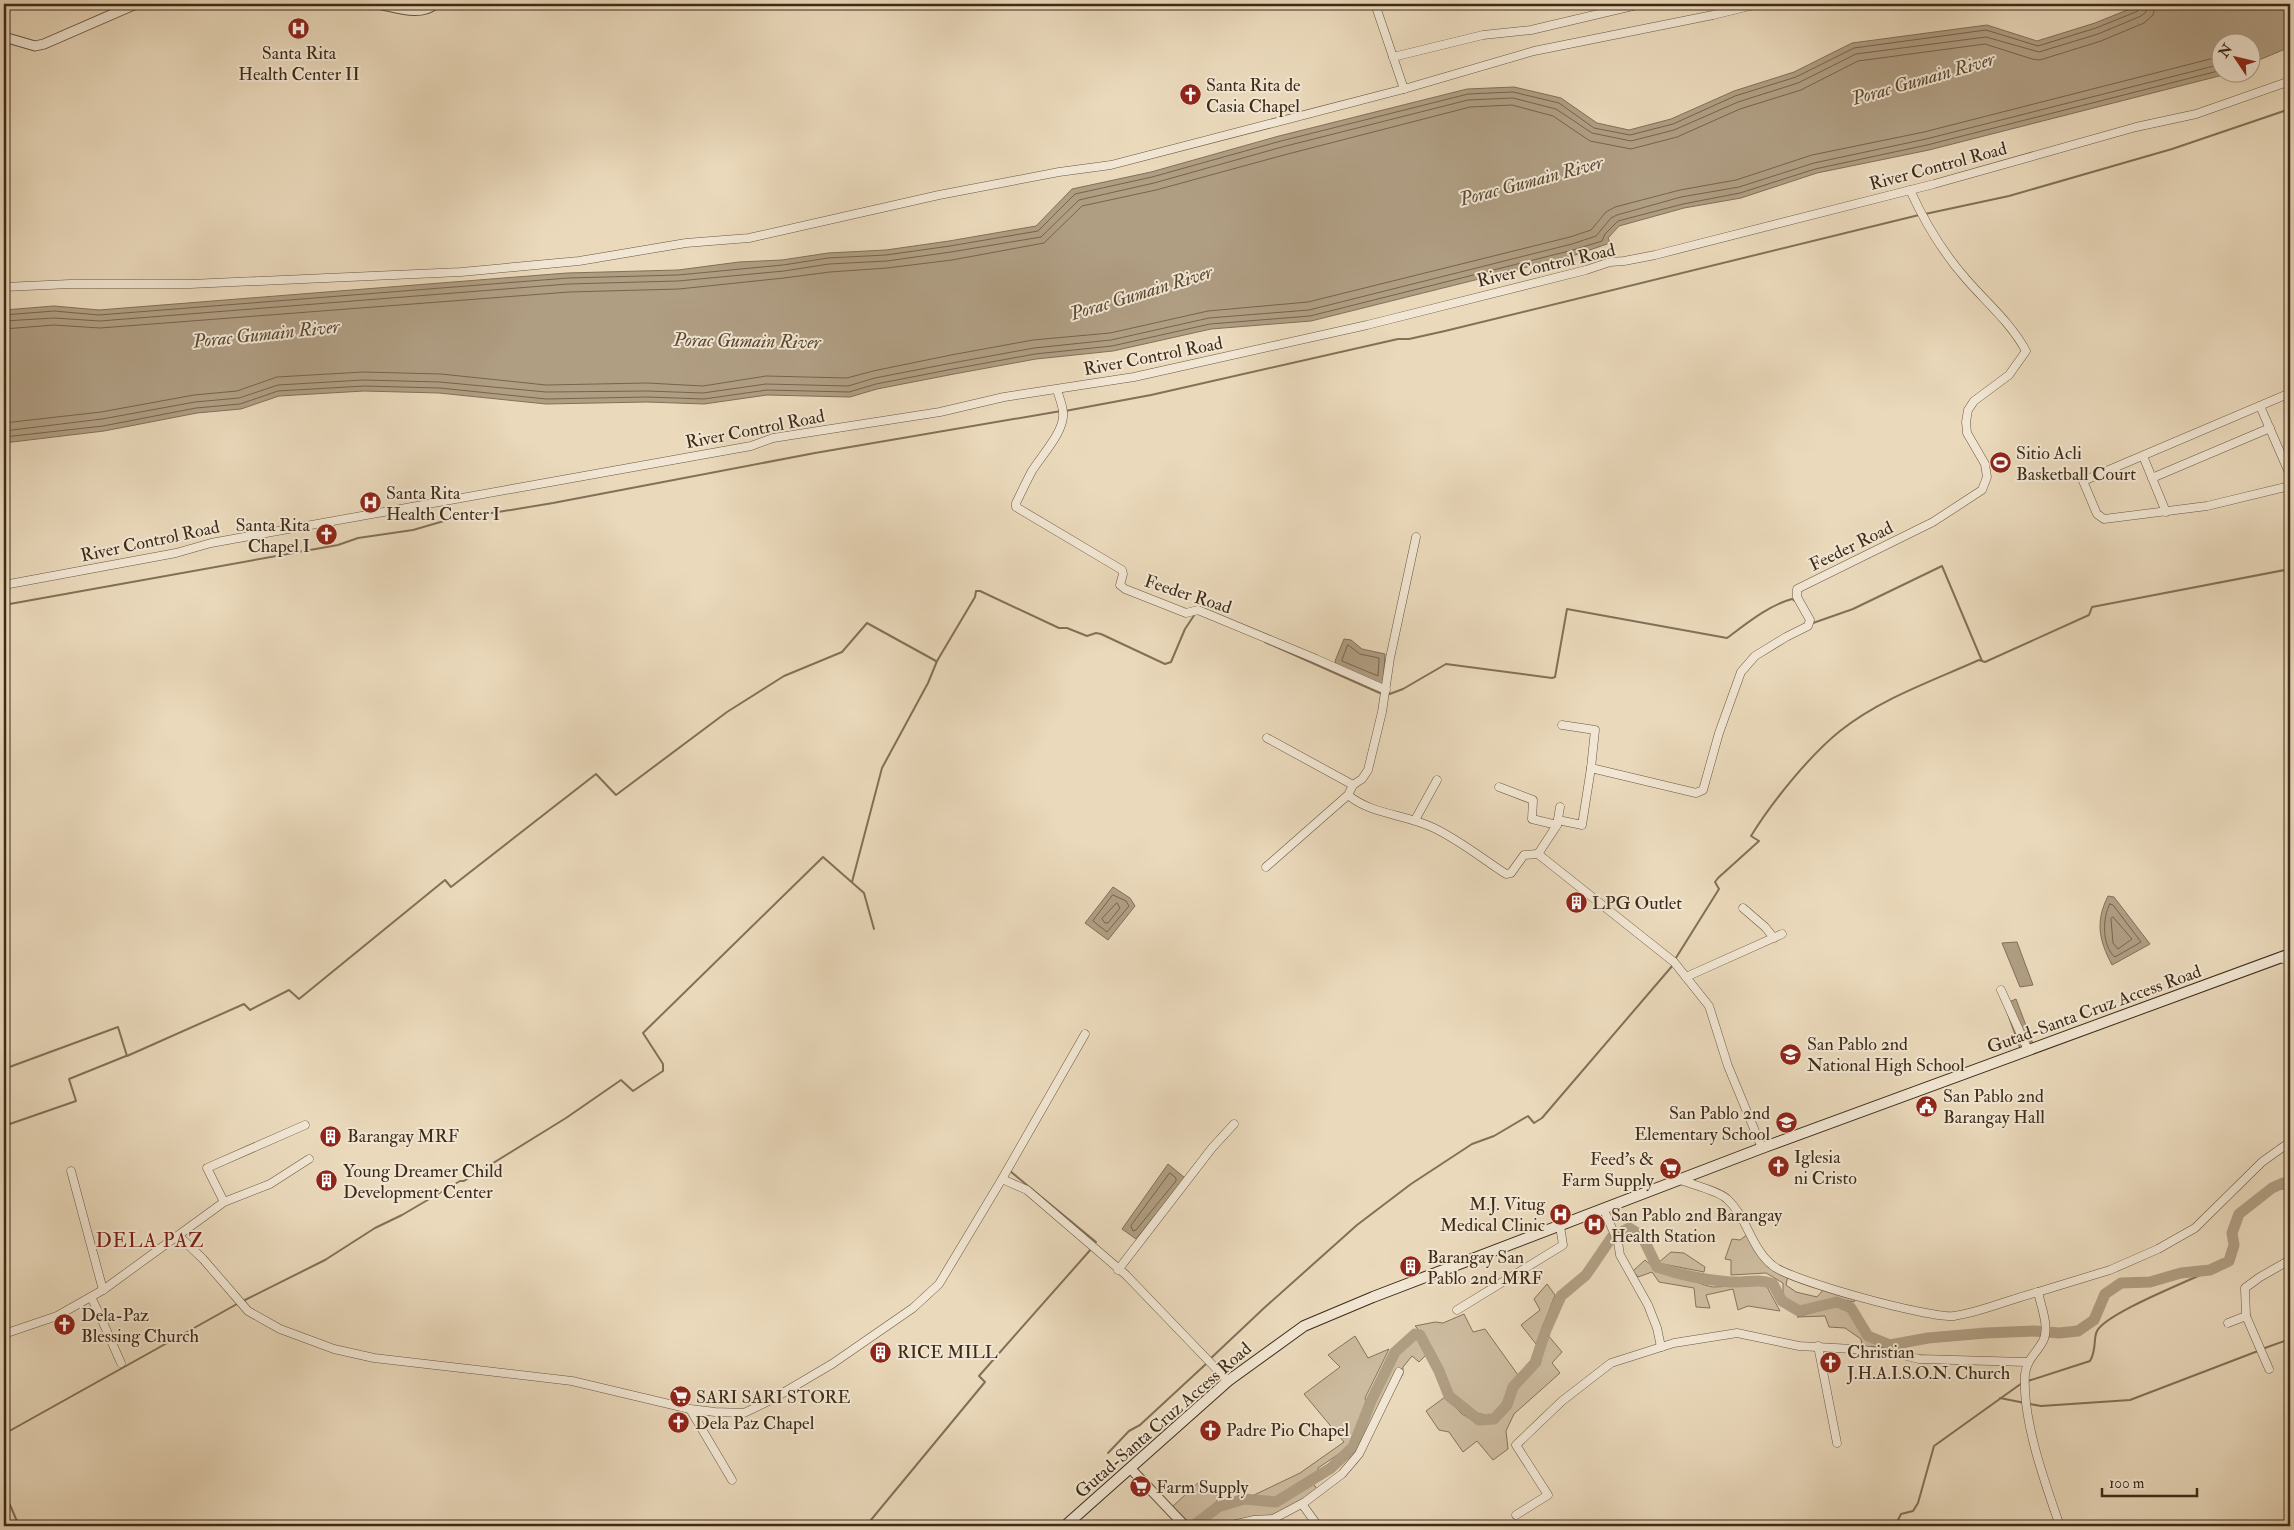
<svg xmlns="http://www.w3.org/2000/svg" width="2294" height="1530" font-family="'IM FELL Double Pica',serif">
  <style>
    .green { fill: #cdbb9f; stroke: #86735b }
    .water { fill: #b09e83; stroke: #827058 }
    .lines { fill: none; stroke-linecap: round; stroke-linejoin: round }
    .shore { stroke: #77644d; stroke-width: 1 }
    .stream { stroke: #827058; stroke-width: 2 }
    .river { stroke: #b09e83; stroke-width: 11 }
    .minor-casing { stroke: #695640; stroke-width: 9 }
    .tertiary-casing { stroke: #695640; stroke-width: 11 }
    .secondary-casing { stroke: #3e2b17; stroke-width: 12 }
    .minor { stroke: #f1e6d3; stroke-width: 8 }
    .tertiary { stroke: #f1e6d3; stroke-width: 9 }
    .secondary { stroke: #f1e6d3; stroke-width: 10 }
    .labels { text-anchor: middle; stroke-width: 4; stroke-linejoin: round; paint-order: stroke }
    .poi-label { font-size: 18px; fill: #3e2b17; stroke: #f1e6d3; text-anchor: start }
    .street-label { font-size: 18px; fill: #3e2b17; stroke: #f1e6d3 }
    .water-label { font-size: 19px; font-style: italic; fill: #5a4832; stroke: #f1e6d3 }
    .quarter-label { font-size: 20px; letter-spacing: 1px; fill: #7a1f14; stroke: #f1e6d3 }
  </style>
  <rect width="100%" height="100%" fill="#ead9bb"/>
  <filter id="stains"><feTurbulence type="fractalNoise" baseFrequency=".004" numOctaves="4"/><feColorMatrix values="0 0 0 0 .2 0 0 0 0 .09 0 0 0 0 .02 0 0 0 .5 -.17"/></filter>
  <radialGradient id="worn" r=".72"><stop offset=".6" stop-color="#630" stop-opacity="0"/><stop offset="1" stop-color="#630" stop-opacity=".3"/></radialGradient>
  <g class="green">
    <path d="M1748,1234L1760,1254L1788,1275L1786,1285L1796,1292L1817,1297L1824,1289L1856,1296L1854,1302L1837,1299L1801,1308L1783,1300V1283L1766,1273L1731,1275V1260L1725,1259L1732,1239L1740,1240Z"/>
    <path d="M1671,1252L1684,1253L1705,1267L1704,1272L1658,1263Z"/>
    <path d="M1645,1260C1664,1277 1669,1272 1690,1280C1698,1282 1705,1286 1713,1287C1730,1287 1750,1281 1766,1285L1780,1311L1748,1306L1738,1310L1733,1289L1706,1295L1710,1308L1696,1307L1694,1288L1659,1282L1652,1272L1638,1277L1633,1271Z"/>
    <path d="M1547,1284L1555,1295L1536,1344L1521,1325L1540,1310L1534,1299Z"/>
    <path d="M1836,1306L1849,1311L1868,1340L1890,1348L1862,1346L1861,1339L1845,1328L1829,1327L1825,1316L1797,1317Z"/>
    <path d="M1464,1314L1473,1332L1485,1329L1518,1375C1509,1389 1504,1403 1493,1415C1477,1416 1462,1408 1453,1394C1448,1387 1447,1376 1443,1368C1435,1353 1427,1337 1415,1326L1435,1322L1443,1323Z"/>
    <path d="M1547,1334L1562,1352L1552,1363L1560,1373L1514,1414L1506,1431L1508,1449L1493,1460L1477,1441L1463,1452L1449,1432L1439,1430L1426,1411L1445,1397L1462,1414L1479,1424L1496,1422L1509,1409L1516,1389L1540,1365Z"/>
    <path d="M1355,1336L1368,1358L1389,1349L1365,1398L1367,1405L1349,1447L1318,1468V1472L1275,1498L1252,1496L1300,1473L1344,1442L1304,1394L1340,1367L1328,1355Z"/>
    <path d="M1415,1338H1419L1427,1354L1419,1362L1412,1356L1403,1367V1374L1359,1449L1361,1438L1370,1413L1390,1372L1396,1355Z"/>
    <path d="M1200,1481L1220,1497L1215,1503L1190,1523L1172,1507Z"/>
    <path d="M1312,1482L1320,1493L1273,1519L1235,1522L1223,1526H1200L1220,1510L1244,1503L1278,1504Z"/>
  </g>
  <g class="water">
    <path d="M2142,4H2290V47L2252,63V42H2222V72L2230,73L2223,75L1929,150L1817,173L1741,198L1684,208L1619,226L1608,238L1610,243L1575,255L1311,321L1211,329L1113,351L1036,359L954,374L877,389L850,397L767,395L704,404L647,402L546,404L439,393L364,391L279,396L241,409L197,413L104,431L4,443V310L54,306L99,310L567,273L678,270L739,262L782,260L828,253L886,250L949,241L1036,226L1072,189L1151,172L1279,136L1467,89L1514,87L1561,98L1597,123L1629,130L1671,119L1734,91L1794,72L1852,43L1987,25L2037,41L2095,23Z"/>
    <path d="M1344,639L1351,640L1362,649L1385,654L1383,685L1336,664L1335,661Z"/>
    <path d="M1113,887L1130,898L1135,906L1108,940L1085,923Z"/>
    <path d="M2108,896L2114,897L2150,944L2112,965C2099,940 2095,922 2108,896Z"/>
    <path d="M2017,942L2033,985L2020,987L2002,943Z"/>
    <path d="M2016,999L2033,1044L2020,1049L2004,1004Z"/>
    <path d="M1168,1164L1185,1178L1136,1239L1122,1229Z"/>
  </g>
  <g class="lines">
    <g class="shore">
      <path d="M4,315L54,311L99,315L568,278L678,275L783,265L828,258L886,255L950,246L1038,231L1075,194L1152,177L1281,141L1468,94L1513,92L1559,103L1594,128L1630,135L1673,124L1735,96L1796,77L1854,48L1986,30L2038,46L2096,28L2138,11L2142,4"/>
      <path d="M4,321L54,318L100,321L568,284L678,281L784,271L829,264L887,261L951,252L1041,237L1079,200L1154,183L1282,147L1468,100L1513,98L1556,109L1592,133L1631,141L1674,130L1738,102L1798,83L1856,54L1986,37L2039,52L2098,34L2141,16L2146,12L2148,4"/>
      <path d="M4,329L54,325L100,328L569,292L679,289L784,278L830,272L887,268L952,260L1044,243L1082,206L1156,190L1284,155L1470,107L1512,105L1553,116L1590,141L1631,149L1677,137L1740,109L1801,90L1858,61L1985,44L2032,59L2040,60L2101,41L2144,23L2153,15L2156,4"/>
      <path d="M4,423L101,412L194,395L237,391L277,377L363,372L441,374L546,385L647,383L703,386L766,376L847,378L873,371L951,355L1033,340L1110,333L1208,311L1308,302L1570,237L1591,230L1606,212L1615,207L1680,190L1736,180L1812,155L1924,132L2222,56"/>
      <path d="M4,431L102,419L195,402L239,398L278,385L363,380L440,382L546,392L647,391L703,393L766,384L848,386L875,378L952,363L1034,348L1111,340L1209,318L1309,310L1572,244L1596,236L1611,218L1617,215L1681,197L1739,187L1814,163L1926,139L2222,64"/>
      <path d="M4,437L103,426L196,408L240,404L278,391L364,386L440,388L546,399L647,397L704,399L767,390L849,392L876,384L953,369L1035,354L1112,346L1210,324L1310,316L1573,250L1602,241L1605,234L1618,221L1683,204L1740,193L1815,169L1927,145L2222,70"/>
      <path d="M1348,645L1360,654L1379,658L1378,676L1342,661Z"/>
      <path d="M1113,895L1126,901L1129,906L1107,932L1093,921Z"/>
      <path d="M1117,903L1120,908L1108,923H1105L1102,919Z"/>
      <path d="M2110,904L2113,905L2141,942L2115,957C2102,947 2102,917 2110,904Z"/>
      <path d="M2113,917L2132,939L2118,949L2113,943L2111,919Z"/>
      <path d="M1170,1173L1176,1178V1181L1136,1230L1133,1231L1131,1226Z"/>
    </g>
    <g class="stream">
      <path d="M1925,214L2009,196L2172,149L2290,109"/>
      <path d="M1065,411L1151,395L1398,339H1409L1445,331L1919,215"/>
      <path d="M4,605L338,545L358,538L413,530L444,521L553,503L815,453L1061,411"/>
      <path d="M1813,623L1853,609L1942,566L1982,661"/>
      <path d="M1265,642L1382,694"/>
      <path d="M1387,695L1403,689L1446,664L1552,678L1555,677L1567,609L1727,638C1746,624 1769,605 1792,599L1795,601"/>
      <path d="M852,882L882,768L928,683L937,661L975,597L976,591H980L1059,628H1067L1087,636L1096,633L1101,634L1165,664L1171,662L1185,629L1195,614"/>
      <path d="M1674,961L1719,889L1715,882L1718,878L1759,841L1751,836C1772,802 1809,756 1840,731C1880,699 1932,681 1979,660L1985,662L2089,615L2092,607L2290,569"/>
      <path d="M4,1069L118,1027L127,1056L244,1004L250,1010L289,990L299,999L445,880L451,887L596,774L616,795L727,712L784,676L842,652L867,623L936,661"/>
      <path d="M4,1126L76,1101L69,1079L126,1056"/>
      <path d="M1010,1171L1096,1242"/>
      <path d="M243,1301L325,1260L375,1228L402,1215L460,1181H464L566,1118L621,1080L633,1091L663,1071V1064L643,1033L823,857L864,893L874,929"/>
      <path d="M2262,1349L2290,1339"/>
      <path d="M1210,1359L1263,1309L1357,1225L1411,1184L1472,1144L1494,1136L1528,1116L1534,1123L1542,1118L1673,965"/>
      <path d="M2028,1381L2090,1361C2097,1349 2093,1339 2097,1331C2106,1314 2179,1285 2200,1275L2204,1271"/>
      <path d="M2000,1398L2025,1403"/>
      <path d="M2030,1404L2041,1406L2130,1400L2258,1351"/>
      <path d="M4,1434L237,1304"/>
      <path d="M1108,1453L1129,1431L1140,1425L1207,1363"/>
      <path d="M4,1491L19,1526"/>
      <path d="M866,1526L985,1382L979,1376L1092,1248"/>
      <path d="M1895,1526L1901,1514L1913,1511L1918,1503L1934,1446L2022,1383"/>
    </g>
    <path class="river" d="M1193,1526L1218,1507L1244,1499L1276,1502L1331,1468L1353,1447L1371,1401L1395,1352L1415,1334L1420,1335L1439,1371L1449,1396L1479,1420L1494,1419L1507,1405L1513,1387L1535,1363L1546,1330L1561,1296L1586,1275L1612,1237L1629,1228L1642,1236L1657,1267C1680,1275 1705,1280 1730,1282C1747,1283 1757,1278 1773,1284L1782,1301L1799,1311L1837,1302L1851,1308L1868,1336L1890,1345L1928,1338L1986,1333L2035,1331L2059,1333L2078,1331L2094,1320L2105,1294L2121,1283L2150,1282L2181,1273L2210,1270L2229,1261L2234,1245L2232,1233L2239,1214L2272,1188L2283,1183L2290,1187"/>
    <defs>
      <g id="minor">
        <path d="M1375,4L1404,89"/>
        <path d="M1393,57L1483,35L1531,30L1641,4"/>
        <path d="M4,287L70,284H190L461,272L579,261L686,243L749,238L939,195L1059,172L1111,165L1404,89L1534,51L1713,15L1758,4"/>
        <path d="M1057,390C1059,397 1063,406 1063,413C1065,431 1041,456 1032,471C1026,482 1021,493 1016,503V507L1122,570L1123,574L1120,585L1125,589L1186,613L1198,610L1316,659L1386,690"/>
        <path d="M2290,393L2083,481L2097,514L2104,519L2207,506L2290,486"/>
        <path d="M2260,406L2290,475"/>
        <path d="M2143,456L2166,512"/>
        <path d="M2152,478L2270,428"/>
        <path d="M4,585L176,553L211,543L751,446L773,438L940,412L1004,397L1134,377L1367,325L1586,270L1610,262L1624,261L1655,255L1934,184L2136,127L2196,114L2290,81"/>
        <path d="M1562,725L1595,730L1591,768"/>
        <path d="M1267,738L1353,785"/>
        <path d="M1499,787L1533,800L1532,819L1557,825"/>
        <path d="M1348,795C1372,815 1406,814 1434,828C1459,840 1483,859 1506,874L1511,873L1524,855L1538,854L1674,962L1709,1006L1728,1066L1762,1148"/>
        <path d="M1415,820L1437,780"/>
        <path d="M1558,820L1582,825L1591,768L1696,793L1703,790L1719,733L1741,672L1755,656L1786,637L1808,626L1810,620L1797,597V589L1933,522L1982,490L1987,477L1985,464L1967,433L1966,422L1968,410L1974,401L2009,375L2026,351C2011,323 1987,303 1967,280C1943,253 1925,223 1910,190"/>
        <path d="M1538,854L1557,825L1560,807"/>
        <path d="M1266,867L1348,795L1353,785L1362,779L1368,770L1382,712L1390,658L1416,537"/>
        <path d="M1743,908L1765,927L1774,938"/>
        <path d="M2280,957L2287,961L2290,967"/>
        <path d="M1686,977L1782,934"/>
        <path d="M2001,990L2028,1050"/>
        <path d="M71,1171L103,1290"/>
        <path d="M1002,1179L1085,1034"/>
        <path d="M1681,1180C1693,1185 1719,1191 1727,1199C1747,1217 1751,1248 1772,1265C1788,1280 1931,1319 1954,1316C1982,1312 2010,1299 2038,1292C2041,1306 2050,1328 2043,1341C2036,1354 2027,1359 2025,1374C2022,1420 2045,1483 2060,1526"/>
        <path d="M224,1202L207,1168L305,1125"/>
        <path d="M1604,1210L1618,1242L1620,1255L1648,1305L1657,1328L1661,1347"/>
        <path d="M179,1236L203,1259L248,1311L280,1329L334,1349L374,1358L572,1381L690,1409L715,1412L744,1413L771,1400L832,1364L913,1308L939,1284L1002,1179L1027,1190L1126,1275L1228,1381"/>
        <path d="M1118,1270L1212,1148L1234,1124"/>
        <path d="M2038,1292L2110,1270L2158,1249L2195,1228L2262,1162L2290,1142"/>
        <path d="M91,1297C102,1319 111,1341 121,1363"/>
        <path d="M1457,1310L1563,1245L1560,1226"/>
        <path d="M2246,1316L2269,1369"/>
        <path d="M2228,1323L2246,1316L2245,1288L2260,1277L2290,1260"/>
        <path d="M4,1334L57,1316L103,1290L224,1202L270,1184L309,1159"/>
        <path d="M1818,1346L1837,1443"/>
        <path d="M690,1409L732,1480"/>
        <path d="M1302,1504L1318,1526"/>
        <path d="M1516,1515L1548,1495L1516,1445L1562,1401L1611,1363L1674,1343L1737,1333L1799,1346L1853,1349L1899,1354L1919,1359L2027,1362"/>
        <path d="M1228,1526L1254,1520L1273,1519L1305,1502L1342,1474L1359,1454L1399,1372"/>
      </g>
      <g id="tertiary">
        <path d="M378,4C396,7 420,17 435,4"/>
        <path d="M4,37L35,46L44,44L136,4"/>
        <path d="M1130,1468L1185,1526"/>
      </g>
      <path id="secondary" d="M1065,1526L1228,1381L1304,1326L1373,1297L1762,1148L2290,954"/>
    </defs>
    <use href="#minor" class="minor-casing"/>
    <use href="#tertiary" class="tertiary-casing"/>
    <use href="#secondary" class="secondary-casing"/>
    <use href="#minor" class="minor"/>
    <use href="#tertiary" class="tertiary"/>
    <use href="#secondary" class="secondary"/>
  </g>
  <defs>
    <symbol id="hospital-disc" viewBox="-11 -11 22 22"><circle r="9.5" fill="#8f2418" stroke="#f1e6d3"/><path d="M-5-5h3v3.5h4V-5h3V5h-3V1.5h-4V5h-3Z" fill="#fff"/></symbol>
    <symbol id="church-disc" viewBox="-11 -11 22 22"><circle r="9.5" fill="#8f2418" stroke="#f1e6d3"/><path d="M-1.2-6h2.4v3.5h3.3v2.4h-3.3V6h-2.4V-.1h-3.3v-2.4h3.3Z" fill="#fff"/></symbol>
    <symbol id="stadium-disc" viewBox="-11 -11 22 22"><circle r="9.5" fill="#8f2418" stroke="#f1e6d3"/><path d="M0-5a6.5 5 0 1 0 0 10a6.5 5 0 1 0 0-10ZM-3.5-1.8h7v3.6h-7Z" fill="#fff"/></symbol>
    <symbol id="building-disc" viewBox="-11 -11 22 22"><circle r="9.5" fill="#8f2418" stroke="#f1e6d3"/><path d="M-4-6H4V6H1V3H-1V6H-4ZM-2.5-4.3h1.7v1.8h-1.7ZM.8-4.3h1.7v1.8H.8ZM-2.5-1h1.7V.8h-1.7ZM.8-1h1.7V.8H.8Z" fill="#fff"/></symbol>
    <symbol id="school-disc" viewBox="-11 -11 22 22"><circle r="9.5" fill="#8f2418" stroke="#f1e6d3"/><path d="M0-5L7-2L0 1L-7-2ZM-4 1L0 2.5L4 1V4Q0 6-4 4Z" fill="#fff"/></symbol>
    <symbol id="civic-disc" viewBox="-11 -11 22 22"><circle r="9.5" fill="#8f2418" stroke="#f1e6d3"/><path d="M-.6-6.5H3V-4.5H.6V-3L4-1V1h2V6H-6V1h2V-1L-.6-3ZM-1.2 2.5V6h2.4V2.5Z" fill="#fff"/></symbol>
    <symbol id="supermarket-disc" viewBox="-11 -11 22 22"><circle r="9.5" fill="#8f2418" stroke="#f1e6d3"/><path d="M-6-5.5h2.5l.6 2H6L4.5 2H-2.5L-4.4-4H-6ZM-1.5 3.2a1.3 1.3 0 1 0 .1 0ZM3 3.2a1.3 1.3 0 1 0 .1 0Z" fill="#fff"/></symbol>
  </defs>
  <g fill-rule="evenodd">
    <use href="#hospital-disc" x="286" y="16" width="25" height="25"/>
    <use href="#church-disc" x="1178" y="82" width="25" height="25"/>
    <use href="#stadium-disc" x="1988" y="450" width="25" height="25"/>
    <use href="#hospital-disc" x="358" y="490" width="25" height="25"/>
    <use href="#church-disc" x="314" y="522" width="25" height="25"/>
    <use href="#building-disc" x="1564" y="890" width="25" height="25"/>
    <use href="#school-disc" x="1778" y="1042" width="25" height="25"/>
    <use href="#civic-disc" x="1914" y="1094" width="25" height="25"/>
    <use href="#school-disc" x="1774" y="1110" width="25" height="25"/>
    <use href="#building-disc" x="318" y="1124" width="25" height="25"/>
    <use href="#church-disc" x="1766" y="1154" width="25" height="25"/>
    <use href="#supermarket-disc" x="1658" y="1156" width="25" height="25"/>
    <use href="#building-disc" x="314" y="1168" width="25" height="25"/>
    <use href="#hospital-disc" x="1548" y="1202" width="25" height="25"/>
    <use href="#hospital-disc" x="1582" y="1212" width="25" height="25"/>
    <use href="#building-disc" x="1398" y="1254" width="25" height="25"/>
    <use href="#church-disc" x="52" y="1312" width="25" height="25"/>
    <use href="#building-disc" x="868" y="1340" width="25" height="25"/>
    <use href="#church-disc" x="1818" y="1350" width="25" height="25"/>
    <use href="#supermarket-disc" x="668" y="1384" width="25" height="25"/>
    <use href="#church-disc" x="666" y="1410" width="25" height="25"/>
    <use href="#church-disc" x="1198" y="1418" width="25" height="25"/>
    <use href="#supermarket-disc" x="1128" y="1474" width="25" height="25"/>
  </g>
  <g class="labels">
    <g class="poi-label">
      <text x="299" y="59" text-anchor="middle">Santa Rita<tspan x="299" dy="21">Health Center II</tspan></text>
      <text x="1206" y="91">Santa Rita de<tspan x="1206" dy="21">Casia Chapel</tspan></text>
      <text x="2016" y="459">Sitio Acli<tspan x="2016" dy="21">Basketball Court</tspan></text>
      <text x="386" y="499">Santa Rita<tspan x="386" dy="21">Health Center I</tspan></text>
      <text x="310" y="531" text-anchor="end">Santa Rita<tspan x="310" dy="21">Chapel I</tspan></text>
      <text x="1592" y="909">LPG Outlet</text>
      <text x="1807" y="1050">San Pablo 2nd<tspan x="1807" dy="21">National High School</tspan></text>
      <text x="1943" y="1102">San Pablo 2nd<tspan x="1943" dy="21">Barangay Hall</tspan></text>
      <text x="1770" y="1119" text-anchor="end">San Pablo 2nd<tspan x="1770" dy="21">Elementary School</tspan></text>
      <text x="347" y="1142">Barangay MRF</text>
      <text x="1794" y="1163">Iglesia<tspan x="1794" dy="21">ni Cristo</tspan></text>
      <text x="1654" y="1165" text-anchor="end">Feed's &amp;<tspan x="1654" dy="21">Farm Supply</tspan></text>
      <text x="343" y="1177">Young Dreamer Child<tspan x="343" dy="21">Development Center</tspan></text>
      <text x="1545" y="1210" text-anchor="end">M.J. Vitug<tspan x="1545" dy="21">Medical Clinic</tspan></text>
      <text x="1611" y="1221">San Pablo 2nd Barangay<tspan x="1611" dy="21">Health Station</tspan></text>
      <text x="1427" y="1263">Barangay San<tspan x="1427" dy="21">Pablo 2nd MRF</tspan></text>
      <text x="81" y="1321">Dela-Paz<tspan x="81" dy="21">Blessing Church</tspan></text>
      <text x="897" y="1358">RICE MILL</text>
      <text x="1847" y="1358">Christian<tspan x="1847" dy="21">J.H.A.I.S.O.N. Church</tspan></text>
      <text x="696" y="1403">SARI SARI STORE</text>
      <text x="695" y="1429">Dela Paz Chapel</text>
      <text x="1226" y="1436">Padre Pio Chapel</text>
      <text x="1156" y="1493">Farm Supply</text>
    </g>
    <g class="street-label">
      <text transform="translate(1938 166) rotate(-15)" y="6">River Control Road</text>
      <text transform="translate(1546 265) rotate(-13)" y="6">River Control Road</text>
      <text transform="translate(1153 356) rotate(-11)" y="6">River Control Road</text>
      <text transform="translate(755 429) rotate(-11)" y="6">River Control Road</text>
      <text transform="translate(150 541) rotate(-12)" y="6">River Control Road</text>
      <text transform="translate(1851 546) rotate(-26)" y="6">Feeder Road</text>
      <text transform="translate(1188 594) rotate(18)" y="6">Feeder Road</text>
      <text transform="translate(2094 1009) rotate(-20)" y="6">Gutad-Santa Cruz Access Road</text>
      <text transform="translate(1163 1420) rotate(-41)" y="6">Gutad-Santa Cruz Access Road</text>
    </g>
    <g class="water-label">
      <text transform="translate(1923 78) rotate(-16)" y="7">Porac Gumain River</text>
      <text transform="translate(1531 180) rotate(-15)" y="7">Porac Gumain River</text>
      <text transform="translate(1141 292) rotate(-17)" y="7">Porac Gumain River</text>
      <text transform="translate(266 333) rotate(-6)" y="7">Porac Gumain River</text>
      <text transform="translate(747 340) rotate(1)" y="7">Porac Gumain River</text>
    </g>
    <g class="quarter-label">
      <text x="150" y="1247">DELA PAZ</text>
    </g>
  </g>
  <rect width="2294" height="1530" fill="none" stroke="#ead9bb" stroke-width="20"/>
  <rect x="5" y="5" width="2284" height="1520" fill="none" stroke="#3e2b17" stroke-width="2.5"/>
  <rect x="10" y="10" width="2274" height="1510" fill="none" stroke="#3e2b17"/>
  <g transform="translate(2236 58) rotate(305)"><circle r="24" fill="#f1e6d3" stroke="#a99b88"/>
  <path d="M0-4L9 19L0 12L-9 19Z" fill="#8f2418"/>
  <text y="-8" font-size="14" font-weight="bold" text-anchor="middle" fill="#3e2b17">N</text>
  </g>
  <path d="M2102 1488v8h95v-8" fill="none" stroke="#3e2b17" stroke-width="2.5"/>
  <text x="2109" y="1488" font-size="15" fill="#3e2b17" stroke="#f1e6d3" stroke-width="4" paint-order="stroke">100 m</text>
  <rect width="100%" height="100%" filter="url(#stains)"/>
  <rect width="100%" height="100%" fill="url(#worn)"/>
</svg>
